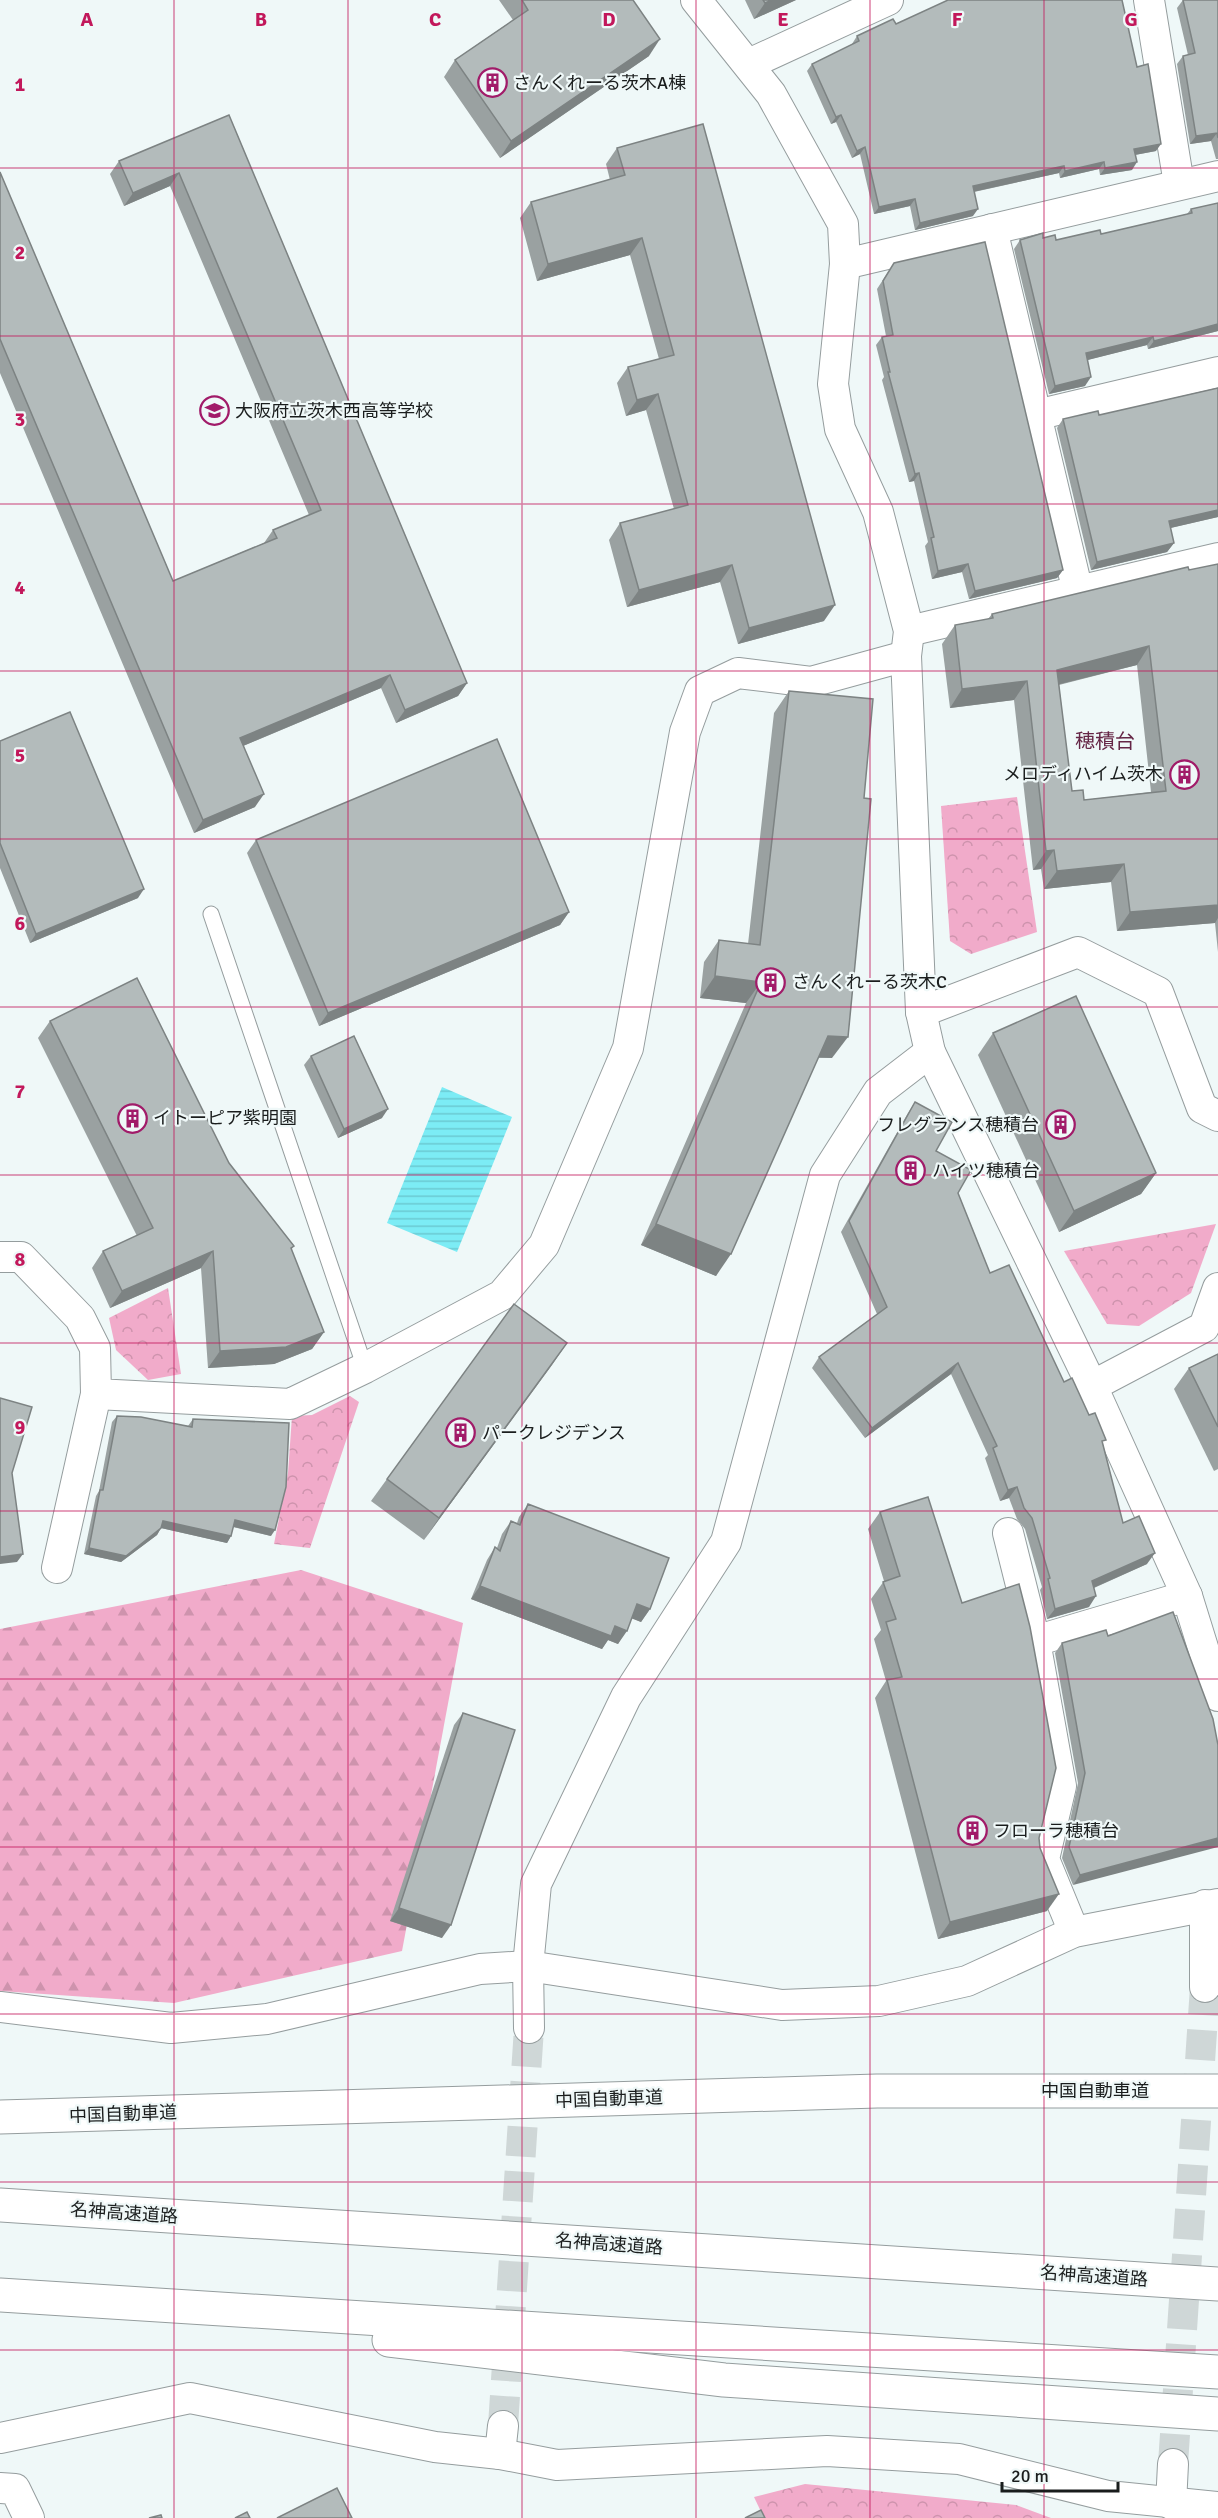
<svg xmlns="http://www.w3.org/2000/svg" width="1218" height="2518" font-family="Signika,'Noto Sans JP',sans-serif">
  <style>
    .forest { fill: url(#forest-firs) }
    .park { fill: url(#park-crowns) }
    .water { fill: url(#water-rules) }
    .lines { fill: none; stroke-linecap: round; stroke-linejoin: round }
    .street-tunnel { stroke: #cfd7d7; stroke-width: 30; stroke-dasharray: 30 15; stroke-linecap: butt }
    .lane-casing { stroke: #959d9e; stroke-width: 17 }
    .street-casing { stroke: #959d9e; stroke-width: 32 }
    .highway-casing { stroke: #959d9e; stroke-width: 35 }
    .lane { stroke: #fff; stroke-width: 15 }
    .street { stroke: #fff; stroke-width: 30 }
    .highway { stroke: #fff; stroke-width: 33 }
    .wall { fill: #9aa1a1; fill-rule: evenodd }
    .shaded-wall { fill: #7d8383 }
    .building { fill: #b3bbbb; stroke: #7d8383; stroke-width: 1.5; fill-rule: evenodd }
    .grid { fill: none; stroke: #c2185b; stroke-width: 1.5; stroke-opacity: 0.55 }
    .labels { text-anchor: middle; stroke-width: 4.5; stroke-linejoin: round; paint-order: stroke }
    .poi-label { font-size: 18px; fill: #1a1d1d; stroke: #eff8f8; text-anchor: start }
    .street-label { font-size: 18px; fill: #1a1d1d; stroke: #eff8f8 }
    .neighbourhood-label { font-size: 20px; fill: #652646; stroke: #eff8f8 }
    .grid-label { font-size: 20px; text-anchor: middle; font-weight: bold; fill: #c2185b; stroke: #eff8f8; stroke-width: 4.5; stroke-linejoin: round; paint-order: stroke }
  </style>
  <defs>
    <pattern id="forest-firs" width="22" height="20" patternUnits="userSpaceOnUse" patternTransform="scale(1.5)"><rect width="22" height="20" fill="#f1abca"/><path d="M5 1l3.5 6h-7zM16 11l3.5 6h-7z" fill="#ce93ad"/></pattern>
    <pattern id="park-crowns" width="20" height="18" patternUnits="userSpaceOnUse" patternTransform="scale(1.5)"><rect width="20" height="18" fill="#f1abca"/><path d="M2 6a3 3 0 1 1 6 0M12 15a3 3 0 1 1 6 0" fill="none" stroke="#ce93ad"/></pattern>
    <pattern id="water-rules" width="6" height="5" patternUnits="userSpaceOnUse" patternTransform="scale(1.5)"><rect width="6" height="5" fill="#7cecf5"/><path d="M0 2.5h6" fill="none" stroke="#6bcad2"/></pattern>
  </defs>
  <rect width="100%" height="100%" fill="#eff8f8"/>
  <path class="forest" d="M301,1570L463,1623L402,1951L174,2003L0,1991V1629Z"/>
  <g class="park">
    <path d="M1017,797L1037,932L971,954L950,941L941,806Z"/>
    <path d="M1216,1224L1191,1293L1139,1326L1107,1324L1064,1251Z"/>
    <path d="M168,1288L181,1374L148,1380L116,1350L109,1318Z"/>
    <path d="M350,1396L359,1402L310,1548L274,1544L288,1473L292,1416L312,1415Z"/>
    <path d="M805,2484L1016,2505L1051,2518H764L754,2497Z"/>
  </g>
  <path class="water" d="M442,1087L512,1117L457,1252L387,1223Z"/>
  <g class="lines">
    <g class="street-tunnel">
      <path d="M503,2426L529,2028"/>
      <path d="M1173,2464L1205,1987"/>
    </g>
    <defs>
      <path id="lane" d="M211,914L365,1368"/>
      <g id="street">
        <path d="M696,0L771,94L843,224L845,264L833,384L840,429L878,512L909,631L906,656L921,1012L930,1052L1092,1386L1187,1596L1218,1696"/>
        <path d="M1149,0L1179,184"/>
        <path d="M749,64L888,0"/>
        <path d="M992,229L1078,592"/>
        <path d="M845,264L1218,176"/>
        <path d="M1036,415L1218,372"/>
        <path d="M909,631L1218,558"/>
        <path d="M921,1012L1078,952L1158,992L1202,1108L1218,1116"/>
        <path d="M0,1257H21L80,1318L95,1348L96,1394L290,1404L365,1368L502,1295L544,1245L628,1048L685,732L700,691L738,673L811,682L906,656"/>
        <path d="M1092,1386L1204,1327L1218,1288"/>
        <path d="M1008,1533L1035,1641L1061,1786L1044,1859L1074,1932"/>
        <path d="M57,1568L96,1394"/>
        <path d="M1035,1641L1187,1596"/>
        <path d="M1205,1987V1905"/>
        <path d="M0,2007L171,2028L267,2019L480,1969L528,1966L782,2005L879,2001L967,1981L1074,1932L1218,1904"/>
        <path d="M529,2028L528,1966L536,1884L626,1697L726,1542L825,1175L878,1092L930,1052"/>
        <path d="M0,2438L190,2398L435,2447L500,2454L557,2465L827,2451L959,2459L1108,2496L1218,2507"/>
        <path d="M500,2454L503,2426"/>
        <path d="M0,2488L15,2489L29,2518"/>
        <path d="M1171,2504L1173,2464"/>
      </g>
      <g id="highway">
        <path d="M0,2117L877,2091H1218"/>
        <path d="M0,2205L1218,2284"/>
        <path d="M0,2295L1218,2372"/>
        <path d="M389,2340L724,2380L1218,2414"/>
      </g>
    </defs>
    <use href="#lane" class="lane-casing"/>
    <use href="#street" class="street-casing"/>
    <use href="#highway" class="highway-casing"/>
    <use href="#lane" class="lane"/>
    <use href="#street" class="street"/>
    <use href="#highway" class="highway"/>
  </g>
  <g class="wall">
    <path d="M499,0H633L649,56L500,158L444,77L455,60L513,20Z"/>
    <path d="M745,0H796L754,19Z"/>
    <path d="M1183,0H1218V159H1216L1211,141L1190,144L1177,64L1183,56L1188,55L1177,8Z"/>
    <path d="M896,24L1156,151L1135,155L1132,170L1100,175L1099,169L1060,178L1059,173L974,192L973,216L915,230L910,206L874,214L860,154L852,158L836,122L831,124L807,71L812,64L853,45L852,44L857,36Z"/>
    <path d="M229,115L467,683L458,696L396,723L381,688L243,746L255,807L194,833L0,373V172L173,581L264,543L273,530L309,515L170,186L124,206L110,174L119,161Z"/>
    <path d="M617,148L824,621L738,644L720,582L627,607L609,540L620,523L674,509L646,410L626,416L617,383L628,367L659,359L630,255L537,281L520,218L531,202L610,180L606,164Z"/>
    <path d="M1191,209L1218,331L1148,349L1147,345L1087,360L1085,386L1049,394L1014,249L1020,240L1043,238L1056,240L1101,234L1187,214Z"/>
    <path d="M894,263L1063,570L1057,578L969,599L962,572L932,579L925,546L928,542L914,481L909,482L882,380L884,377L876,345L882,337L886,336L877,289Z"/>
    <path d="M1218,388V517L1170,528L1174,543L1167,552L1091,570L1057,428L1063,419L1099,415Z"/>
    <path d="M1218,564V952L1215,923L1117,931L1111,882L1044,889L1041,869L1033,870L1014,700L950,708L942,644L955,625L988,619L992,614ZM1137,665L1151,792L1084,800L1072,791L1059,685Z"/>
    <path d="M789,691L832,1058H818L716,1276L641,1245L746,1003L700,998L704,962L719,940L748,944L774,713Z"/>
    <path d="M0,741L138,898L30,943L0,868Z"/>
    <path d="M256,840L569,912L560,925L319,1026L247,853Z"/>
    <path d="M50,1021L229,1163L294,1246L291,1250L324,1332L312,1349L274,1364L208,1368L201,1268L110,1308L92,1268L103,1251L137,1236L38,1038Z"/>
    <path d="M993,1033L1156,1173L1141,1194L1059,1232L978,1055Z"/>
    <path d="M311,1056L382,1118L338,1138L304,1065Z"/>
    <path d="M915,1102L936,1151L958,1193L990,1273L1064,1382L1103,1444L1123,1523L1147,1564L1094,1588L1089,1607L1047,1619L1040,1590L1042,1587L1025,1529L1017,1519L1009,1498L1000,1501L985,1458L988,1455L951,1374L865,1438L812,1368L819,1357L877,1314L841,1232L908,1113Z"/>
    <path d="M567,1343L424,1540L371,1501L387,1479Z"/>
    <path d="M1218,1354V1469L1214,1471L1174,1389L1189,1368Z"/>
    <path d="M117,1416L188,1426L193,1419L271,1536L233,1527L231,1536L227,1543L161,1528L157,1535L121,1562L84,1554L96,1496L99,1491L112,1422Z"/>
    <path d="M528,1504L650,1609L641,1622L632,1618L618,1644L608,1640L602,1649L471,1599L487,1560L495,1547L497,1548L502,1534L511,1521L517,1523L519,1517Z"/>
    <path d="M880,1512L1039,1838L1047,1911L938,1939L875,1698L886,1681L874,1639L881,1630L871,1599L884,1581L868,1529Z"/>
    <path d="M1108,1636L1213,1719L1073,1885L1062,1858L1078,1783L1055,1653L1062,1643Z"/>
    <path d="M463,1713L442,1938L390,1921L454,1725Z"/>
  </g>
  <g class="shaded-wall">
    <path d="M772,0H796L754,19L765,3Z"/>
    <path d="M660,39L649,56L500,158L511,141Z"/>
    <path d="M841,115L836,122L831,124L836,117Z"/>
    <path d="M1217,133L1211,141L1190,144L1196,136Z"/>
    <path d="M1161,144L1156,151L1129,156L1134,149Z"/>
    <path d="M865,147L860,154L852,158L857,151Z"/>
    <path d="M1104,162L1099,169L1060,178L1065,171Z"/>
    <path d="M1137,162L1132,170L1100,175L1105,168Z"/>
    <path d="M1064,166L1059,173L968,193L973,186Z"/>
    <path d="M179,173L170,186L124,206L133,193Z"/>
    <path d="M915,199L910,206L874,214L879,207Z"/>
    <path d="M978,209L973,216L915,230L920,223Z"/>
    <path d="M642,238L630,255L537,281L548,264Z"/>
    <path d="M1218,324V331L1148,349L1154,341Z"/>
    <path d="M1153,337L1147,345L1080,362L1086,353Z"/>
    <path d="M1091,377L1085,386L1049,394L1055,386Z"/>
    <path d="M658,394L646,410L626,416L637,400Z"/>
    <path d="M919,473L914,481L909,482L915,474Z"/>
    <path d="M1218,510V517L1162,530L1169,521Z"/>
    <path d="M1174,543L1167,552L1091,570L1097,562Z"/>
    <path d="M968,564L962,572L932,579L938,571Z"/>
    <path d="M732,565L720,582L627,607L639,590Z"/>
    <path d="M1063,570L1057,578L969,599L975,591Z"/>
    <path d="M835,605L824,621L738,644L749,628Z"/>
    <path d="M1149,646L1137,665L1044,688L1057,670Z"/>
    <path d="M390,675L381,688L231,751L240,738Z"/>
    <path d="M1027,681L1014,700L950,708L962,689Z"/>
    <path d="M467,683L458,696L396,723L405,710Z"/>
    <path d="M264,794L255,807L194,833L203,820Z"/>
    <path d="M1054,850L1041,869L1033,870L1046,851Z"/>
    <path d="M1124,864L1111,882L1044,889L1057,871Z"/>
    <path d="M144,889L138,898L30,943L36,934Z"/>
    <path d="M1218,905V918L1215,923L1117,931L1130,912Z"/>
    <path d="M569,912L560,925L319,1026L328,1013Z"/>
    <path d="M715,976L761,982L746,1003L700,998Z"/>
    <path d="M828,1036L848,1037L832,1058L813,1057Z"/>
    <path d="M388,1109L382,1118L338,1138L344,1129Z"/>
    <path d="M1156,1173L1141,1194L1059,1232L1074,1211Z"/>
    <path d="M656,1224L731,1254L716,1276L641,1245Z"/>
    <path d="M213,1251L201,1268L110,1308L122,1291Z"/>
    <path d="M324,1332L312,1349L274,1364L208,1368L220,1351Z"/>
    <path d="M567,1343L552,1365L424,1540L439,1518Z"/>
    <path d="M958,1363L951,1374L865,1438L872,1428Z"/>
    <path d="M1017,1487L1009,1498L1000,1501L1008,1490Z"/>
    <path d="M235,1520L275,1530L271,1536L230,1526Z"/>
    <path d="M163,1521L231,1536L227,1543L161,1528L157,1535L121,1562L84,1554L89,1548Z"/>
    <path d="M1155,1553L1147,1564L1084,1592L1092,1581Z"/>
    <path d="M23,1554L17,1562L0,1564V1557Z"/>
    <path d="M480,1586L615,1626L627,1631L618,1644L608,1640L602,1649L471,1599Z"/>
    <path d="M1096,1596L1089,1607L1047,1619L1055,1609Z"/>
    <path d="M637,1604L650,1609L641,1622L628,1617Z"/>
    <path d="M1218,1838V1847L1073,1885L1080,1875Z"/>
    <path d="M1059,1894L1047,1911L938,1939L950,1922Z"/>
    <path d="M399,1908L451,1925L442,1938L390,1921Z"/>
  </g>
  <g class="building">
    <path d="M522,0H633L660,39L511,141L455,60L528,10Z"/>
    <path d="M763,0H772L765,3Z"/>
    <path d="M948,0H1122L1137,67L1148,64L1161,144L1134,149L1137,162L1105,168L1104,162L1065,171L1064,166L973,186L978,209L920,223L915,199L879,207L865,147L857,151L841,115L836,117L812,64L859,41L857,36L893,19L896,24Z"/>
    <path d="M1183,0H1218V138L1217,133L1196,136L1183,56L1195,53Z"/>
    <path d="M229,115L467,683L405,710L390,675L240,738L264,794L203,820L0,339V172L173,581L277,538L273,530L321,510L179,173L133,193L119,161Z"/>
    <path d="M703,124L835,605L749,628L732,565L639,590L620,523L688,505L658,394L637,400L628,367L674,355L642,238L548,264L531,202L625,175L617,148Z"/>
    <path d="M1218,203V324L1154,341L1153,337L1086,353L1091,377L1055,386L1020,240L1043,233V238L1055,235L1056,240L1100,230L1101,234L1192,213L1191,209Z"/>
    <path d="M985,242L1063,570L975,591L968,564L938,571L931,538L934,537L919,473L915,474L888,372H890L882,337L893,335L883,281L894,263Z"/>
    <path d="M1218,388V510L1169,521L1174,543L1097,562L1063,419L1098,411L1099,415Z"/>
    <path d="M1218,564V905L1130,912L1124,864L1057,871L1054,850L1046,851L1027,681L962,689L955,625L993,618L992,614L1188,567L1189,570ZM1149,646L1166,791L1084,800L1083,790L1072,791L1057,670Z"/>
    <path d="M789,691L873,699L864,798L871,799L848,1037L828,1036L731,1254L656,1224L761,982L715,976L719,940L760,945Z"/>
    <path d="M70,712L144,889L36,934L0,843V741Z"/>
    <path d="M497,739L569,912L328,1013L256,840Z"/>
    <path d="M137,978L229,1163L294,1246L291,1248L324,1332L286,1347L220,1351L213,1251L122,1291L103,1251L153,1228L50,1021Z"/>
    <path d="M1076,996L1156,1173L1074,1211L993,1033Z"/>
    <path d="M354,1036L388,1109L344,1129L311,1056Z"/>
    <path d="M915,1102L952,1122L936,1151L971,1170L958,1193L990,1273L1009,1265L1064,1382L1072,1378L1089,1415L1095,1413L1106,1440L1102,1441L1123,1523L1139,1516L1155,1553L1092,1581L1096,1596L1055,1609L1048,1579L1050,1578L1032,1518L1024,1508L1017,1487L1008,1490L993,1448L997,1446L958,1363L872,1428L819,1357L887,1307L849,1221Z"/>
    <path d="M514,1304L567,1343L439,1518L387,1479Z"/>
    <path d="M1218,1354V1427L1189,1368Z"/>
    <path d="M0,1398L32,1407L12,1473L23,1554L0,1557Z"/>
    <path d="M117,1416L141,1417L192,1427L193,1419L289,1423L286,1487L275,1530L235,1520L231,1536L163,1521L161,1528L126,1556L89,1548L100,1490H103Z"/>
    <path d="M928,1497L962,1603L1019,1584L1030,1627L1056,1768L1039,1838L1040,1848L1059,1894L950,1922L887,1680L902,1677L886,1622L896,1619L883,1582L900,1576L880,1512Z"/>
    <path d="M528,1504L669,1558L650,1609L637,1604L627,1631L615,1626L611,1636L480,1586L495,1547L500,1551L511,1521L520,1525Z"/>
    <path d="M1173,1612L1213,1719L1218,1745V1838L1080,1875L1069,1847L1085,1773L1062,1643L1106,1630L1108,1636Z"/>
    <path d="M463,1713L515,1730L451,1925L399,1908Z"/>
    <path d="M337,2488L352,2518H277Z"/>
    <path d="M761,2510L765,2518H745Z"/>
    <path d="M247,2512L250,2518H235Z"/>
    <path d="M161,2515L162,2518H149Z"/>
  </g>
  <path class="grid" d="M174,0V2518M348,0V2518M522,0V2518M696,0V2518M870,0V2518M1044,0V2518M0,168H1218M0,336H1218M0,504H1218M0,671H1218M0,839H1218M0,1007H1218M0,1175H1218M0,1343H1218M0,1511H1218M0,1679H1218M0,1847H1218M0,2014H1218M0,2182H1218M0,2350H1218"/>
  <defs>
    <symbol id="building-ring" viewBox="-11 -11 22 22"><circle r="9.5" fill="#eff8f8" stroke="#a11b69" stroke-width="1.5"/><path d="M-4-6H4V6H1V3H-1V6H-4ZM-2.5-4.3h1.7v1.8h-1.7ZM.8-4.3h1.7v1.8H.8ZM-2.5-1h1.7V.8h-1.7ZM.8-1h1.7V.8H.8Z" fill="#a11b69"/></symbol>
    <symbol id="school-ring" viewBox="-11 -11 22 22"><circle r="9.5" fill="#eff8f8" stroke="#a11b69" stroke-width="1.5"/><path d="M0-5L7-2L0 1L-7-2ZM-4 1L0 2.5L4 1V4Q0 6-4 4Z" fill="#a11b69"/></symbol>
  </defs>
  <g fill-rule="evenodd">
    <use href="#building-ring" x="476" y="66" width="33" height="33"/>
    <use href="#school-ring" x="198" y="394" width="33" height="33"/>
    <use href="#building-ring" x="1168" y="758" width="33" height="33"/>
    <use href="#building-ring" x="754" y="966" width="33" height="33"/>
    <use href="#building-ring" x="116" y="1102" width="33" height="33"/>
    <use href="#building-ring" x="1044" y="1108" width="33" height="33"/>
    <use href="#building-ring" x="894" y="1154" width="33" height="33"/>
    <use href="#building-ring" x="444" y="1416" width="33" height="33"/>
    <use href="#building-ring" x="956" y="1814" width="33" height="33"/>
  </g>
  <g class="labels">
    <g class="poi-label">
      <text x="513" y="89">さんくれーる茨木A棟</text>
      <text x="235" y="417">大阪府立茨木西高等学校</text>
      <text x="1163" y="780" text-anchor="end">メロディハイム茨木</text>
      <text x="792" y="988">さんくれーる茨木C</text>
      <text x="153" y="1124">イトーピア紫明園</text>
      <text x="1039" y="1131" text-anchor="end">フレグランス穂積台</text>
      <text x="932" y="1177">ハイツ穂積台</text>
      <text x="482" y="1439">パークレジデンス</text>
      <text x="993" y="1837">フローラ穂積台</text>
    </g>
    <g class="street-label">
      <text x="1095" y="2097">中国自動車道</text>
      <text transform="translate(609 2099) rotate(-2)" y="6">中国自動車道</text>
      <text transform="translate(123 2114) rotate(-2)" y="6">中国自動車道</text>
      <text transform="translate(124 2213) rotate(4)" y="6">名神高速道路</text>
      <text transform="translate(609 2244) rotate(4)" y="6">名神高速道路</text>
      <text transform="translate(1094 2276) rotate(4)" y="6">名神高速道路</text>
    </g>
    <g class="neighbourhood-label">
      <text x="1105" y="748">穂積台</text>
    </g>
  </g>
  <g class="grid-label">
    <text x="87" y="26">A</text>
    <text x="261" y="26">B</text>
    <text x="435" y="26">C</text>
    <text x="609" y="26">D</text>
    <text x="783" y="26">E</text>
    <text x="957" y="26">F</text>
    <text x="1131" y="26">G</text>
    <text x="20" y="91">1</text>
    <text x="20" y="259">2</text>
    <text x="20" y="426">3</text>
    <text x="20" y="594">4</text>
    <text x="20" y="762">5</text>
    <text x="20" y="930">6</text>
    <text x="20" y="1098">7</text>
    <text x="20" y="1266">8</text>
    <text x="20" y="1434">9</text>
  </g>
  <path d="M1002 2482v9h116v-9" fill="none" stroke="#1a1d1d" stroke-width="3"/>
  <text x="1011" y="2482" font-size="18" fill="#1a1d1d" stroke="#eff8f8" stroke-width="4.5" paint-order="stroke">20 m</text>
</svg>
